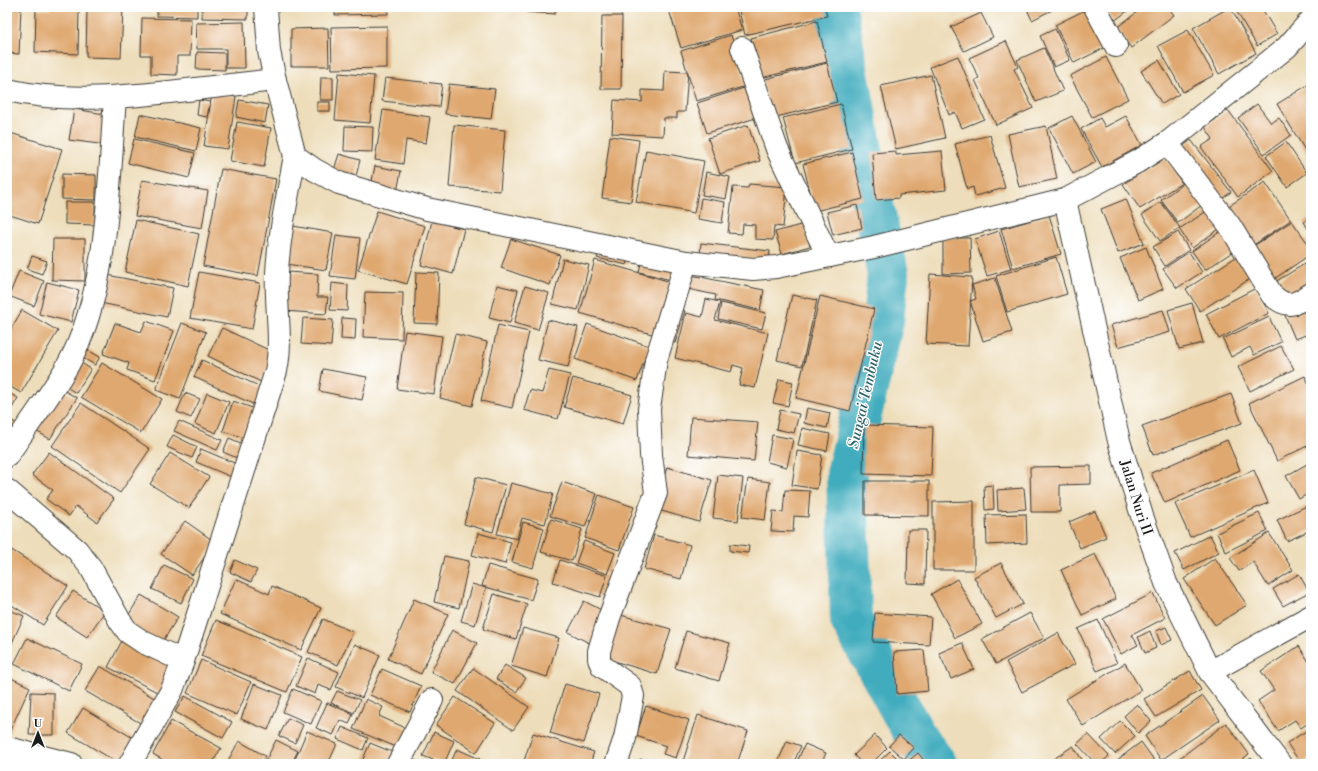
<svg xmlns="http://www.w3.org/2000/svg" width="1318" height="771" font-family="'Libre Bodoni',serif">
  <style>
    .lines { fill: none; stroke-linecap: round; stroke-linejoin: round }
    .river { stroke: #3facbd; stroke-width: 42 }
    .building { fill: #dfa86f }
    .minor-casing { stroke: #3b3934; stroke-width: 24 }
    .minor { stroke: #fff; stroke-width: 22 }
    .labels { text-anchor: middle; stroke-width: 3; stroke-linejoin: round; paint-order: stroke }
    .street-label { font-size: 14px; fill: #1c1c1c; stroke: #fff }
    .water-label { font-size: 15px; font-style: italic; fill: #2e646c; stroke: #fff }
  </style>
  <rect width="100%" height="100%" fill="#fff"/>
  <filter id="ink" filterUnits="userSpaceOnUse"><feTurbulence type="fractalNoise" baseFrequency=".025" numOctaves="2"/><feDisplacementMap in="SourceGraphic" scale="8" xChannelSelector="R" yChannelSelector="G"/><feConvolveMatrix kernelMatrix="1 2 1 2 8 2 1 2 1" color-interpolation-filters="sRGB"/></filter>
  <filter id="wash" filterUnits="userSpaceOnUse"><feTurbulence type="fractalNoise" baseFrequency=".012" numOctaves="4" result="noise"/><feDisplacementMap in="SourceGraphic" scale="16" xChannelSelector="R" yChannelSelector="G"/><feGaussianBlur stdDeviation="0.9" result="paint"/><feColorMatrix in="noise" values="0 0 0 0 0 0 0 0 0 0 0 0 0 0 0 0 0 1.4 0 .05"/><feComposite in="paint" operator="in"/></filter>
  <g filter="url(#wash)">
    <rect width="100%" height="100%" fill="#edddba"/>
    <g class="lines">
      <path class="river" d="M836,7L866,173L888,274L883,321L847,474L851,620L917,739L936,764"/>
    </g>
    <g id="blocks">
      <g class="building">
        <path d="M7,7H21L19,54L7,53Z"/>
        <path d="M50,7H79L78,54L35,52L36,9L50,10Z"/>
        <path d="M87,7H123L121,58L86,57Z"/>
        <path d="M157,7H197V17L157,16Z"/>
        <path d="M202,7H248V19L202,18Z"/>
        <path d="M335,7H388V14L335,15Z"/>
        <path d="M527,7H555V14L526,12Z"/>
        <path d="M668,7H735L742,30L681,48Z"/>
        <path d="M738,7H825L827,16L745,35Z"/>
        <path d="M1026,7H1058L1032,20Z"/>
        <path d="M1104,7H1133L1114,21Z"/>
        <path d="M1144,7H1168L1174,15L1131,48L1116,28Z"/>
        <path d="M1230,7L1256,53L1219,74L1193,28Z"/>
        <path d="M1234,7H1261L1277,34L1257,46Z"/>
        <path d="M1087,9L1106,47L1074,63L1055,25Z"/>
        <path d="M981,13L993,37L964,51L951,27Z"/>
        <path d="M602,16H622L621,89H601Z"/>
        <path d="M142,18L191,19L190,56H177V75L151,74V55H141Z"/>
        <path d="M817,21L827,62L761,78L751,38Z"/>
        <path d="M244,22L245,68H226V49H197L196,23Z"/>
        <path d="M387,26V68L332,69L331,27Z"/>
        <path d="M328,28L329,66H291V29Z"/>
        <path d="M1055,29L1070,60L1054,67L1040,36Z"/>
        <path d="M1188,30L1214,75L1183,92L1158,46Z"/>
        <path d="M731,35L746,86L696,101L681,51Z"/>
        <path d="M1006,41L1018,67L1014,69L1033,108L996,125L975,80L979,78L969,58Z"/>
        <path d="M1044,48L1063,91L1036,102L1017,60Z"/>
        <path d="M197,52L225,53V70L196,69Z"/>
        <path d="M958,56L984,119L962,128L955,112L949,115L930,67Z"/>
        <path d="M1106,57L1128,99L1092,117L1070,76Z"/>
        <path d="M1159,60L1179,94L1162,104L1141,71Z"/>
        <path d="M827,63L837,102L772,118L762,80Z"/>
        <path d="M665,71L688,72L685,112H677V118H664L663,136L612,133L614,100L642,102V90L664,91Z"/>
        <path d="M339,73L374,76L370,123L335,120Z"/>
        <path d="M931,75L945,138L896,149L881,86Z"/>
        <path d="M321,77H333V100H320Z"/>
        <path d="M385,78L442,84L439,107L382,101Z"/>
        <path d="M1311,83L1310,120L1311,160L1277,104Z"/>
        <path d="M449,84L495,89L491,119L445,114Z"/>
        <path d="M747,87L756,118L707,133L697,103Z"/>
        <path d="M212,93L236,97L228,149L204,146Z"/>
        <path d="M199,100L210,102L207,117L197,115Z"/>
        <path d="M239,100L268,105L265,123L236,117Z"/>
        <rect x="317" y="102" width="13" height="9"/>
        <path d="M841,104L852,149L795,163L783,118Z"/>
        <path d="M1257,104L1271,123L1279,118L1291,135L1264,154L1238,118Z"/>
        <path d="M74,109L110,115L106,145L69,140Z"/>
        <path d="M383,110L430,117L426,143L406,140L403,164L375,160Z"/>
        <path d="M1228,110L1273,171L1238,197L1201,147L1213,139L1205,127Z"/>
        <path d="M140,114L201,128L196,151L135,137Z"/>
        <path d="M1072,116L1096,162L1073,174L1049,128Z"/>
        <path d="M1126,116L1142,145L1102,167L1081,129L1100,118L1105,127Z"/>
        <path d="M237,122L271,128L264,167L230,161Z"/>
        <path d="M454,125L505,130L500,191L449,187Z"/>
        <path d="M748,125L760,161L720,174L708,138Z"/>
        <path d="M345,126L373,127L372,152L344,151Z"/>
        <path d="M1046,126L1057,179L1019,187L1008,134Z"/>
        <path d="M7,132L62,149L38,224L7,214Z"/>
        <path d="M990,135L1005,188L975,196L973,187L967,189L955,144Z"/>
        <path d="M610,136L639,140L631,202L602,198Z"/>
        <path d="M134,139L195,153L189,178L128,163Z"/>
        <path d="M1191,140L1231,192L1214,205L1174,153Z"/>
        <path d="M1286,142L1307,173L1287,187L1266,156Z"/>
        <path d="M646,150L704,161L694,213L636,202Z"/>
        <path d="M896,151V155L942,151L946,190L899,195V198L876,200L872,153Z"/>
        <path d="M852,152L863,199L815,211L803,164Z"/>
        <path d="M339,154L360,160L356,176L334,170Z"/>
        <path d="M1165,158L1182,183L1140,209L1123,184Z"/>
        <path d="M375,166L401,171L397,192L371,186Z"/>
        <path d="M221,169L276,179L258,276L203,266Z"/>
        <path d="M706,172L730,177L726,199L702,195Z"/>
        <path d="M62,174L96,175V200L62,199Z"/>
        <path d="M142,180L208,191L202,228L135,216Z"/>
        <path d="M1185,182L1202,205L1178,223L1161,200Z"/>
        <path d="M1265,182L1291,220L1252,246L1226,208Z"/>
        <path d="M749,184L787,187L783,227L774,226L773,240L755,239V225L743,224L742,234L728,233L733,187L748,188Z"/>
        <path d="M701,198L725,202L722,223L698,219Z"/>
        <path d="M1126,199L1144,243L1118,253L1101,209Z"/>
        <path d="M65,202H95V225L65,224Z"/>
        <path d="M1161,202L1180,228L1160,241L1142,215Z"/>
        <path d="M857,205L862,228L833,235L827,212Z"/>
        <path d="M377,211L425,226L407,284L358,270Z"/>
        <path d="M1207,211L1219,229L1192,248L1179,229Z"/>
        <path d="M1049,215L1061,254L1013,268L1001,229Z"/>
        <path d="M1311,217V234L1304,222Z"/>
        <path d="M136,220L199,234L188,286L125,272Z"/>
        <path d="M432,221L464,229L453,274L421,265Z"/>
        <path d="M1292,221L1311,248V254L1274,279L1252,247Z"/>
        <path d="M804,224L810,246L782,254L775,232Z"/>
        <path d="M293,226L333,233L326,270L286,264Z"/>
        <path d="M1224,229L1237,249L1205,270L1192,251Z"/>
        <path d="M999,231L1011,269L987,276L975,239Z"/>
        <path d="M1178,232L1189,250L1165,266L1153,247Z"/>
        <path d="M336,235L360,238L355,279L330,276Z"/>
        <path d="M943,238H970L971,273L943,274Z"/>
        <path d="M53,239H85V281L52,280Z"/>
        <path d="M511,239L560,255L550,285L501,268Z"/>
        <path d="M701,243L770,251L769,261L700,254Z"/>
        <path d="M1146,247L1163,289L1138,300L1120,258Z"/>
        <path d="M599,249L629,257L627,265L597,258Z"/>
        <path d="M1189,252L1202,272L1177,288L1163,269Z"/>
        <path d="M32,256L47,261L42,274L27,269Z"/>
        <path d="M1056,257L1067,294L1007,312L996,276Z"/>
        <path d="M1236,257L1250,279L1200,311L1186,289Z"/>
        <path d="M563,259L589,265L578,310L552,304Z"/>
        <path d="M642,259L682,269L679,282L639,272Z"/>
        <path d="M595,260L678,284L662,337L580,313Z"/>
        <path d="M1311,260V282L1285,298L1275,282Z"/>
        <path d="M19,271L44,281L34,306L9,296Z"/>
        <path d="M199,272L260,283L252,329L190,318Z"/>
        <path d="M287,272L318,274L317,297H328L326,314L284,311Z"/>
        <path d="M416,272L439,273L437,324L414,323Z"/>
        <path d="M102,274L173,288L167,317L96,302Z"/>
        <path d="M686,274L764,290L760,310L715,300L716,295L683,288Z"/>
        <path d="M930,274L972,277L968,346L926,344Z"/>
        <path d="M995,278L1012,332L983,341L970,301L976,299L972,285Z"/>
        <path d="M47,282L79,290L71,322L39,314Z"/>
        <path d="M332,283L348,285L347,311L330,310Z"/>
        <path d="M497,285L518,290L510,323L489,318Z"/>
        <path d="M525,286L549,293L538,330L514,323Z"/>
        <path d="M1256,288L1269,313L1219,339L1206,314Z"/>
        <path d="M365,292L403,293L402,339L363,337Z"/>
        <path d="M792,295L817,300L802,366L777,360Z"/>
        <path d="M820,296L874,309L850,411L796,398Z"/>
        <path d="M706,299L720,302L715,320L768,333L755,388L739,385L743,368L733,365L731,372L675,358L686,313L702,317Z"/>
        <path d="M1311,302V333L1295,339L1284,313Z"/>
        <path d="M721,303L766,313L762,329L718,319Z"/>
        <path d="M1192,303L1203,343L1179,349L1168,310Z"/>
        <path d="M674,308L685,311L675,343L664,339Z"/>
        <path d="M22,310L58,331L21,393L7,385V336Z"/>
        <path d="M1163,310L1170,332L1118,347L1111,325Z"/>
        <path d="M1269,317L1281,342L1254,355L1250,347L1231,357L1223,339Z"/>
        <path d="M303,318L333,320L331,346L301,344Z"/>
        <path d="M342,318L356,319L355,340L341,339Z"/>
        <path d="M548,320L578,327L568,367L538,360Z"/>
        <path d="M146,321L174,331L155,380L127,370L129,363L103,354L115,323L141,332Z"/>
        <path d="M182,323L206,332L180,399L156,390Z"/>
        <path d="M587,324L649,346L637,381L575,359Z"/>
        <path d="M498,325L529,332L512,408L481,401Z"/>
        <path d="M222,328L275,353L261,382L208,356Z"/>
        <path d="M405,331L442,336L434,394L397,389Z"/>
        <path d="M455,334L487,342L472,406L440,398Z"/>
        <path d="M1281,346L1294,369L1250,391L1238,367Z"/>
        <path d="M86,349L100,357L95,365L81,357Z"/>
        <path d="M202,360L263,388L255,405L194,377Z"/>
        <path d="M78,361L91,369L76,393L63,385Z"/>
        <path d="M102,363L162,399L141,433L81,397Z"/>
        <path d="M323,369L367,377L362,400L319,391Z"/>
        <path d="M549,370L570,375L558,419L524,410L530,390L542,393Z"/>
        <path d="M1305,376L1311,388V444L1277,461L1249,403Z"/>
        <path d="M573,378L632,395L623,424L564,407Z"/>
        <path d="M779,379L793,382L788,406L773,403Z"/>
        <path d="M63,390L77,398L50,439L36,431Z"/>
        <path d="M7,392L18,398L9,413L7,411Z"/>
        <path d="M185,393L200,399L191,418L177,412Z"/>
        <path d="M207,393L229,402L216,433L195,424Z"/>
        <path d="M1231,394L1242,423L1153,455L1142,426Z"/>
        <path d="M233,401L255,409L245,438L223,431Z"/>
        <path d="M81,403L150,449L120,493L52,446Z"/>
        <path d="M807,408L830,413L827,428L804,423Z"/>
        <path d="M780,410L799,414L794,433L776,429Z"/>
        <path d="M7,417L17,424L7,441Z"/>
        <path d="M691,417L758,422L754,461L688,455Z"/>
        <path d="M179,421L222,440L217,450L174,431Z"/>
        <path d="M864,425L933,427L931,476L863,474Z"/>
        <path d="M802,428L830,434L827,451L798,445Z"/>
        <path d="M173,435L197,447L192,458L167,447Z"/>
        <path d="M772,435L793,439L787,467L767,462Z"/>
        <path d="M229,438L248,446L242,460L223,452Z"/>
        <path d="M1227,440L1240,470L1165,503L1151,473Z"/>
        <path d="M201,449L239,465L234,478L196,462Z"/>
        <path d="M797,451L822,455L817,489L792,485Z"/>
        <path d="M49,452L114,499L97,522L76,506L69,516L46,499L53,490L32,475Z"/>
        <path d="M170,453L209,477L189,508L150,484Z"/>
        <path d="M1307,464L1311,472V492L1299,499L1286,476Z"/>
        <path d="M1091,466V484L1060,485V512H1031L1030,467Z"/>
        <path d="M667,467L712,480L699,522L655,509Z"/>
        <path d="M1254,470L1268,503L1190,537L1175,504Z"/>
        <path d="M718,475L743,478L738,521L713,518Z"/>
        <path d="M476,477L506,485L493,532L464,524Z"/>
        <path d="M748,479L770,482L765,520L742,517Z"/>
        <path d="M865,481H929V516L865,515Z"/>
        <path d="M562,482L597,494L585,527L550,516Z"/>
        <path d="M511,483L553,494L545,524L522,518L517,539L497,534Z"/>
        <path d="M993,485L994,509L985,510L984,486Z"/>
        <path d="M1024,488L1026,509L998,511L997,490Z"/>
        <path d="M785,490L810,491L808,517L794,516L793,532L771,531L773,511L783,512Z"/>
        <path d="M599,495L634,507L619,550L585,538Z"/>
        <path d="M974,501V570H933V502Z"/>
        <path d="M1311,504V530L1287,541L1277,520Z"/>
        <path d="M1095,511L1106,537L1080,548L1069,522Z"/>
        <path d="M1259,513L1268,531L1226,552L1217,533Z"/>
        <path d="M1026,514L1027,543L987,545L986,515Z"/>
        <path d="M551,519L582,529L572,561L541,552Z"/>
        <path d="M185,521L215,542L192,575L161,554Z"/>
        <path d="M523,522L544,528L533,568L512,562Z"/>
        <path d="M908,530H926L925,584L907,583Z"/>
        <path d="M478,533L511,542L505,564L472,555Z"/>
        <path d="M1269,533L1293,570L1268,586L1253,562L1239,571L1230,558Z"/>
        <path d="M654,535L690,545L681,579L644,569Z"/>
        <path d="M1210,535L1219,552L1184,570L1175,553Z"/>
        <path d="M584,541L615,553L607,574L576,563Z"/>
        <path d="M730,544L749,546L748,553L730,551Z"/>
        <path d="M7,547L68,586L43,625L7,602Z"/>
        <path d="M1095,554L1116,599L1082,615L1061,570Z"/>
        <path d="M444,556L469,561L459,608L434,602Z"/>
        <path d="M1215,558L1247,605L1215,625L1184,579Z"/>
        <path d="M235,560L257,570L251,582L230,572Z"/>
        <path d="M560,560L607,576L600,597L553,582Z"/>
        <path d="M1001,563L1023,604L996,618L974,577Z"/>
        <path d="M164,565L193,579L181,603L152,589Z"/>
        <path d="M488,565L538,579L531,600L482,586Z"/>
        <path d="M1299,574L1309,592L1283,606L1273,589Z"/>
        <path d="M236,579L269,594L272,586L321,608L301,650L220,614Z"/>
        <path d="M957,579L982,624L955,638L931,594Z"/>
        <path d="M472,584L486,588L475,625L461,621Z"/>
        <path d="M73,591L105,611L87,637L56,617Z"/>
        <path d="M1153,593L1165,618L1132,635L1138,645L1121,654L1103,619Z"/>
        <path d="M494,594L527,604L516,639L483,629Z"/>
        <path d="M141,595L178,617L161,644L125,621Z"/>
        <path d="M414,599L448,614L421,674L388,659Z"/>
        <path d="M584,601L609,614L593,645L568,632Z"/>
        <path d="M7,609L24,616L7,654Z"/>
        <path d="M875,613L931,617L929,645L873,642Z"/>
        <path d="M1030,613L1044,638L996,664L982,639Z"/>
        <path d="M617,614L671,629L657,674L604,658Z"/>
        <path d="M323,619L353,632L338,665L308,652Z"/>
        <path d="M216,620L302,657L287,692L201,656Z"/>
        <path d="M1098,620L1117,663L1097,671L1078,629Z"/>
        <path d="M1166,627L1172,640L1161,645L1156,631Z"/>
        <path d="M523,628L559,638L547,677L511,666Z"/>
        <path d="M452,630L477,643L455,684L431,672Z"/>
        <path d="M686,631L730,643L719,681L675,668Z"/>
        <path d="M1150,631L1156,648L1145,653L1138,637Z"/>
        <path d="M1058,633L1075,664L1022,692L1006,662Z"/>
        <path d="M27,638L82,664L69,691L14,664Z"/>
        <path d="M123,639L180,668L165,696L108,667Z"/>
        <path d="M962,643L974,669L951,679L939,653Z"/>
        <path d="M355,644L380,655L362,698L336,687Z"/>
        <path d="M1299,646L1311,665V721L1301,728L1295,720L1278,731L1258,701L1274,690L1261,671Z"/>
        <path d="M924,650L928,691L897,694L894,652Z"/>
        <path d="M308,658L339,672L331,690L318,685L315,694L296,686Z"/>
        <path d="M201,660L251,682L237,715L187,693Z"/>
        <path d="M1125,663L1141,690L1083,726L1066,699Z"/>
        <path d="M505,665L526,678L516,692L496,679Z"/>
        <path d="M100,666L161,702L147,727L85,691Z"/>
        <path d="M473,668L529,707L513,730L457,691Z"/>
        <path d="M382,669L421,686L410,712L370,695Z"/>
        <path d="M1190,671L1201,690L1156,717L1144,699Z"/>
        <path d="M7,676L30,687L7,737Z"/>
        <path d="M254,684L282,695L268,730L241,719Z"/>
        <path d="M565,684L599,694L584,743L550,733Z"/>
        <path d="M293,689L321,701L311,724L283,712Z"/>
        <path d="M337,691L360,700L354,713L331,703Z"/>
        <path d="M31,692L54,693V735H29Z"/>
        <path d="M185,696L232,722L223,738L175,712Z"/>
        <path d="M1203,696L1220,720L1161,760L1145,736Z"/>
        <path d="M455,697L495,723L476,753L436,725Z"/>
        <path d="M366,699L383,707L379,716L410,730L401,749L353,729Z"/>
        <path d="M327,703L353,714L349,724L340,720L333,735L316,728Z"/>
        <path d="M1137,704L1151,721L1138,733L1124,716Z"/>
        <path d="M646,706L689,720L676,758L663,754L666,746L636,736Z"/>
        <path d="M83,708L138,741L120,764L68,733Z"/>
        <path d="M698,715L748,731L737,764H691L683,761Z"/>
        <path d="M288,718L303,725L295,743L279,736Z"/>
        <path d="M171,721L221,748L212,764H170L153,754Z"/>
        <path d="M1120,721L1135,736L1115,754L1101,739Z"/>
        <path d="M1226,723L1249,754L1236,764H1172Z"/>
        <path d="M342,727L368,738L363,750L337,739Z"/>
        <path d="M1311,728V758L1301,764L1287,743Z"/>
        <path d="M307,731L337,744L328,764H293Z"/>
        <path d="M434,732L454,741L444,764L423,756Z"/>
        <path d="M533,733L594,752L590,764H523Z"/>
        <path d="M1088,734L1109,756L1100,764H1096L1077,744Z"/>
        <path d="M875,735L887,748L871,764H862L854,755Z"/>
        <path d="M899,735L914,748L904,759L889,746Z"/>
        <path d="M276,740L298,751L291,764H264Z"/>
        <path d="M239,741L265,756L261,764H226Z"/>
        <path d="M787,741L801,746L793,764H777Z"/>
        <path d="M1141,742L1157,764H1112Z"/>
        <path d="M370,743L397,754L392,764H361Z"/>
        <path d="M805,744L826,753L821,764H796Z"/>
        <path d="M1073,746L1085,764H1046Z"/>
        <path d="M457,749L480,759L478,764H450Z"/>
        <path d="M890,751L901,762L900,764H876Z"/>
        <path d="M918,753L927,764H905Z"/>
        <path d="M405,756L423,764H401Z"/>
        <path d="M1251,758L1255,764H1243Z"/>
        <path d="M7,759L37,763V764H7Z"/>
        <path d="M640,759L655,764H638Z"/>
      </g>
    </g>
  </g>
  <g filter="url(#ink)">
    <use href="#blocks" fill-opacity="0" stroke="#3b3934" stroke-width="1"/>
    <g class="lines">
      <defs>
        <g id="minor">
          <path d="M266,7L269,51L275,80L295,156L315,170L339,183L427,209L686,262L753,269L776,267L874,247L1065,200L1137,162L1167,143L1287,47L1311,20"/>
          <path d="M1095,7L1116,46"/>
          <path d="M742,48L777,149L828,256"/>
          <path d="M7,90C61,102 114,98 169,92C204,88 240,84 275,80"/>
          <path d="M1167,143L1230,226L1272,295C1287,309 1295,305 1311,294"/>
          <path id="s1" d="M1065,200L1119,441L1142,516L1166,583L1210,672L1280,764"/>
          <path d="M7,456C27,426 50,396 68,365C109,291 109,180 115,97"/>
          <path d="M7,490L77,550L91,568L120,621L128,632L143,642L183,661"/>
          <path d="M1210,672L1311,616"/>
          <path d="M7,748L71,764"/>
          <path d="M130,764L172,690L183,661L276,371C283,339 275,306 277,273C279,234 288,194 295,156"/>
          <path d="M398,764L432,700"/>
          <path d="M616,764L625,738L633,696L630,686L602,666L599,659V651L609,618L656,493L651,455L649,409L656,360L686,262"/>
        </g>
      </defs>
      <use href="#minor" class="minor-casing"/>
      <use href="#minor" class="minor"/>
    </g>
  </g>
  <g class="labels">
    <g class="street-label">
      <text dy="5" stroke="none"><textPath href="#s1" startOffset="306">Jalan Nuri II</textPath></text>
    </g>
    <g class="water-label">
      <text transform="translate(865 395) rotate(-77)" y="5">Sungai Tembuku</text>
    </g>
  </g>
  <rect width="1318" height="771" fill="none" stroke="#fff" stroke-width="24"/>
  <g transform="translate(38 733)" stroke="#ffffff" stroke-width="3" paint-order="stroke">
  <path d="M0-3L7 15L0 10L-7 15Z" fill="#1c1c1c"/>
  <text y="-6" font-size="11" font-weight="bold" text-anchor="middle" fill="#1c1c1c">U</text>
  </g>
</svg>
